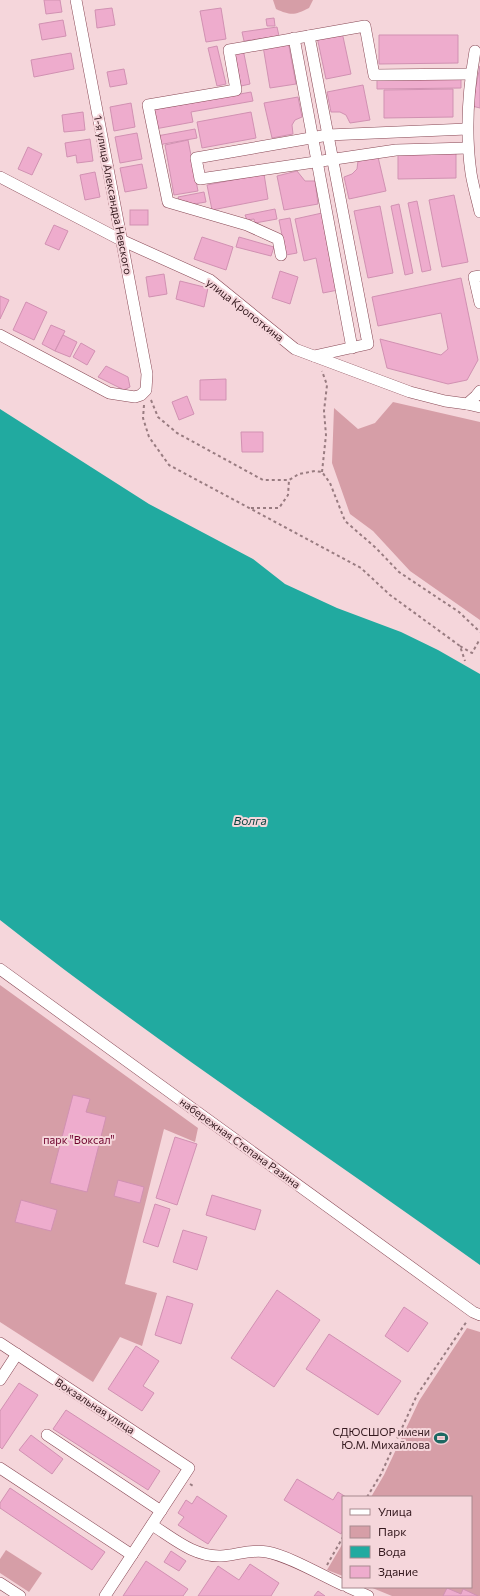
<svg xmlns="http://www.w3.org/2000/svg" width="480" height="1596" font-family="Commissioner,sans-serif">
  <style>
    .green { fill: #d69ea7 }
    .water { fill: #21aaa0 }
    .building { fill: #eeaccd; stroke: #d191b2 }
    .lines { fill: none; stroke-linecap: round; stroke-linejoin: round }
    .minor-casing { stroke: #884855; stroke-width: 12 }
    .path { stroke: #997c81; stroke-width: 2; stroke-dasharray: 3 3; stroke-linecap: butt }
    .minor { stroke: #fff; stroke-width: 11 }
    .labels { text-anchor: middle; stroke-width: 4; stroke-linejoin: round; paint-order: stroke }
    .street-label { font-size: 11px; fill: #34191e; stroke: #f5d6db }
    .park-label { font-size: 11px; fill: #6e002c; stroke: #f5d6db }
    .poi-label { font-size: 11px; fill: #34191e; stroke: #f5d6db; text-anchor: end }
    .water-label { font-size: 12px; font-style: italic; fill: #0c4440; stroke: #f5d6db }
  </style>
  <rect width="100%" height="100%" fill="#f5d6db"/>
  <g class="green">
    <path d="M273,0H313L309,8C295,15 291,16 276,9Z"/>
    <path d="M393,402L480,422V620L410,571L373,531L350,514L332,463L334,408L358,429L375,423Z"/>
    <path d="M0,985L198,1128L195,1142L164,1129L125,1284L157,1293L142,1346L120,1337L93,1382L0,1322Z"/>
    <path d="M467,1328L480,1332V1596H392L370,1587H471V1497H371L384,1475L419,1401Z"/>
    <path d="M343,1543V1576L327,1570Z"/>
    <path d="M6,1550L42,1573L29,1592L0,1573V1559Z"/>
  </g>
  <path class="water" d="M0,409L149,504L253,559L285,584L337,608L401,632L438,650L480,674V1265C320,1150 155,1042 0,920Z"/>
  <g class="building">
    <path d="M44,0H60L62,12L46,14Z"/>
    <path d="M112,8L115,25L97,28L95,10Z"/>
    <path d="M221,8L226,39L206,42L200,11Z"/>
    <path d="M274,18L275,26H267L266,19Z"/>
    <path d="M63,20L66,36L42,40L39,24Z"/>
    <path d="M277,27L279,36L244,41L242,32Z"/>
    <path d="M342,32L351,74L326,79L317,37Z"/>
    <path d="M379,35H458V63L379,64Z"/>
    <path d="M288,41L296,84L270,88L263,46Z"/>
    <path d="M217,46L226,84L217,86L208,48Z"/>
    <path d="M243,49L250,84L241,86L234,51Z"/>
    <path d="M71,53L74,69L34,77L31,60Z"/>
    <path d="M480,66V108L472,106Z"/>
    <path d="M124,69L127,84L110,87L107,72Z"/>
    <path d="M461,77V88L377,89V78Z"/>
    <path d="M363,85L370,120L350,123L346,115L340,112H331L327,92Z"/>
    <path d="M453,89V117L384,118V90Z"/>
    <path d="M251,92L253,101L191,112L193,122L155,129L152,110Z"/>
    <path d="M298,97L302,117L295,120L292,125L293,134L272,138L264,103Z"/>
    <path d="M131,103L135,127L114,131L110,107Z"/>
    <path d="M83,112L85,130L64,132L62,115Z"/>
    <path d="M251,112L256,138L202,148L197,122Z"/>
    <path d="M195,129L197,138L158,145L157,136Z"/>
    <path d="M137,133L142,159L120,163L115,137Z"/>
    <path d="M90,139L93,161L77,163L76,155L67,157L65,143Z"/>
    <path d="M188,140L198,191L174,195L165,145Z"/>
    <path d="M28,147L42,154L32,175L18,169Z"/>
    <path d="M398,152H456V178L398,179Z"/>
    <path d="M378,157L386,191L349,199L344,177L352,174L357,169L358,161Z"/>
    <path d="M142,164L147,188L125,192L120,168Z"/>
    <path d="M297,171L305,181H315L318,204L284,210L277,176Z"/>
    <path d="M95,172L100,197L85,200L80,175Z"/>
    <path d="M264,174L268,199L212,210L207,185Z"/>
    <path d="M204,192L206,202L188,205L187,201L180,203L178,197Z"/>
    <path d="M454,195L468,262L442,267L429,200Z"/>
    <path d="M417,201L431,270L422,272L408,203Z"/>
    <path d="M399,204L413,273L405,275L391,206Z"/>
    <path d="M380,206L393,273L368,278L354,211Z"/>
    <path d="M275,209L277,219L255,223L254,219L247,220L245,215Z"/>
    <rect x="130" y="210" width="18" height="15"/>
    <path d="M322,213L338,290L323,293L316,258L304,261L295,219Z"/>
    <path d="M290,218L297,253L286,255L279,220Z"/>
    <path d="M54,225L68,231L59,250L45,244Z"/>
    <path d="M202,237L233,247L226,270L194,259Z"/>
    <path d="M239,237L274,247L271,256L236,247Z"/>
    <path d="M280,271L298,277L290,304L272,298Z"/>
    <path d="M164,274L167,294L149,297L146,277Z"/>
    <path d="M461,278L478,360L467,380L448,384L387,368L380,339L441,355L448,349L441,313L378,326L372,297Z"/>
    <path d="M180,281L208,288L204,307L176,299Z"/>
    <path d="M0,296L9,300L0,319Z"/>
    <path d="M26,302L47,312L34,340L13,330Z"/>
    <path d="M51,325L65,331L55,351L42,344Z"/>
    <path d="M63,335L77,342L70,357L55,351Z"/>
    <path d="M81,343L95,351L87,365L73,357Z"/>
    <path d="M106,366L128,377L130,387L124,390L98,377Z"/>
    <path d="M226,379V400H200V380Z"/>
    <path d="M187,396L194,414L179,420L172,402Z"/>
    <path d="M241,432H263V452H242Z"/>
    <path d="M73,1095L90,1099L86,1112L106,1117L87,1192L50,1183Z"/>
    <path d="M175,1137L197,1144L177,1205L156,1198Z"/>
    <path d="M118,1180L144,1187L140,1203L114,1196Z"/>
    <path d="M212,1195L261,1210L255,1230L206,1215Z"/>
    <path d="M21,1200L57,1210L51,1231L15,1222Z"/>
    <path d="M155,1204L170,1209L158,1247L143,1242Z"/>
    <path d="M183,1230L207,1237L197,1270L173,1262Z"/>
    <path d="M277,1290L320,1320L274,1387L231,1358Z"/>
    <path d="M167,1296L193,1304L181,1344L155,1335Z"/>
    <path d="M404,1307L428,1323L408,1352L385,1336Z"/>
    <path d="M329,1334L401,1381L378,1415L306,1369Z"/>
    <path d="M136,1346L159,1361L143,1386L154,1393L142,1411L108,1389Z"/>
    <path d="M19,1383L38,1395L2,1449L0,1447V1411Z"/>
    <path d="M66,1410L160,1471L148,1490L53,1429Z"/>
    <path d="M31,1435L63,1459L52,1474L19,1450Z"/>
    <path d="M297,1479L333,1500L338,1492L346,1497H343V1530L341,1534L284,1500Z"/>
    <path d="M10,1488L105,1552L92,1570L0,1508V1503Z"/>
    <path d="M197,1496L227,1516L208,1544L178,1525L184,1517L178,1513L186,1500L192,1504Z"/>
    <path d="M171,1551L186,1561L179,1571L164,1562Z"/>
    <path d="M146,1561L188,1589L183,1596H123Z"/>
    <path d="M250,1564L279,1583L271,1596H198L218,1566L239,1580Z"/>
    <path d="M447,1588L461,1594L463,1589L478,1596H443Z"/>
    <path d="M318,1591L325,1596H314Z"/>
  </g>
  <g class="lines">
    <defs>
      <g id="minor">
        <path d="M309,36L368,344L314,356"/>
        <path d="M294,38L352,348"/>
        <path d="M475,51C468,91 465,131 471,173C473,186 477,199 480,212"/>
        <path d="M467,129L328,135L196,158L200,179L396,150L468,148"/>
        <path d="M0,177L121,240L210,280L295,349L410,392L445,401L467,404L476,396L480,391"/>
        <path d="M281,255L278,239L247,225L168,202L148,105L236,90L229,50L365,26L374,75L471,74"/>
        <path d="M480,276L474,277L480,303"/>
        <path d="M0,335L109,393L135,397L141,395L146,390L147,374L76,0"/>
        <path d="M467,404L480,407"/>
        <path d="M0,969L473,1312L480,1315"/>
        <path d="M0,1343L189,1468L105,1596"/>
        <path d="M0,1380L17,1354"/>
        <path d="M47,1435L161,1511"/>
        <path d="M0,1468L132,1555"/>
        <path d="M152,1525C173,1538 194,1557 221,1556C237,1555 250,1549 267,1552C289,1556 321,1575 343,1585"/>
        <path d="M0,1583L20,1596"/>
        <path d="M348,1587L368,1596"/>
      </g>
    </defs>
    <use href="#minor" class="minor-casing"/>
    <g class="path">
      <path d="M151,400L158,417L177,433L263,480H289L299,474L315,471L322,472L330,483L345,521L376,548L399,572L459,612L480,632"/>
      <path d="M144,405L143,418L149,437L169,465L361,568L390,595L460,646L465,661"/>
      <path d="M322,472L326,435L324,411L327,385L322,371"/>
      <path d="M251,508H279L288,495L289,480"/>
      <path d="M460,646L472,653L480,639"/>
      <path d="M190,1484L195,1487"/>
      <path d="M367,1497L381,1474L417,1395L467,1321"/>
      <path d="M327,1565L343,1537"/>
    </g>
    <use href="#minor" class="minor"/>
  </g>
  <defs>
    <symbol id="stadium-bare" viewBox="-9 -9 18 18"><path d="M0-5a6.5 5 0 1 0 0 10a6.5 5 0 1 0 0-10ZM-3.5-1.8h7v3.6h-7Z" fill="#1d6862" stroke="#f5d6db" stroke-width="2.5" paint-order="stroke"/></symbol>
  </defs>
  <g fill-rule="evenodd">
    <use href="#stadium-bare" x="431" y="1428" width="20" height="20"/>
  </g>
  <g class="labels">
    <g class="street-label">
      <text transform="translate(113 195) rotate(79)" y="4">1-я улица Александра Невского</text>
      <text transform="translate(245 310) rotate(38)" y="4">улица Кропоткина</text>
      <text transform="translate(240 1143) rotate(36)" y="4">набережная Степана Разина</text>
      <text transform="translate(95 1406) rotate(33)" y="4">Вокзальная улица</text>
    </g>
    <g class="park-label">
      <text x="79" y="1144">парк "Воксал"</text>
    </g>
    <g class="poi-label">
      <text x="430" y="1436">СДЮСШОР имени<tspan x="430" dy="13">Ю.М. Михайлова</tspan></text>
    </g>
    <g class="water-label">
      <text x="250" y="825">Волга</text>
    </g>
  </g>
  <rect x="342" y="1496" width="130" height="92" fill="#f5d6db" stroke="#a88a8f"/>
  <rect x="350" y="1509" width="20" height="6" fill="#ffffff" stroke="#a88a8f"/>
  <text x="378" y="1516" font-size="12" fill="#34191e">Улица</text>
  <rect x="350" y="1526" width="20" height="12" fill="#d69ea7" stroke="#a88a8f"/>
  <text x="378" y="1536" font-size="12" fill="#34191e">Парк</text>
  <rect x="350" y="1546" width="20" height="12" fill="#21aaa0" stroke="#a88a8f"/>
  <text x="378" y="1556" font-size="12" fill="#34191e">Вода</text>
  <rect x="350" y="1566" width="20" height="12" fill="#eeaccd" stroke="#a88a8f"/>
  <text x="378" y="1576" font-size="12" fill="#34191e">Здание</text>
</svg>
